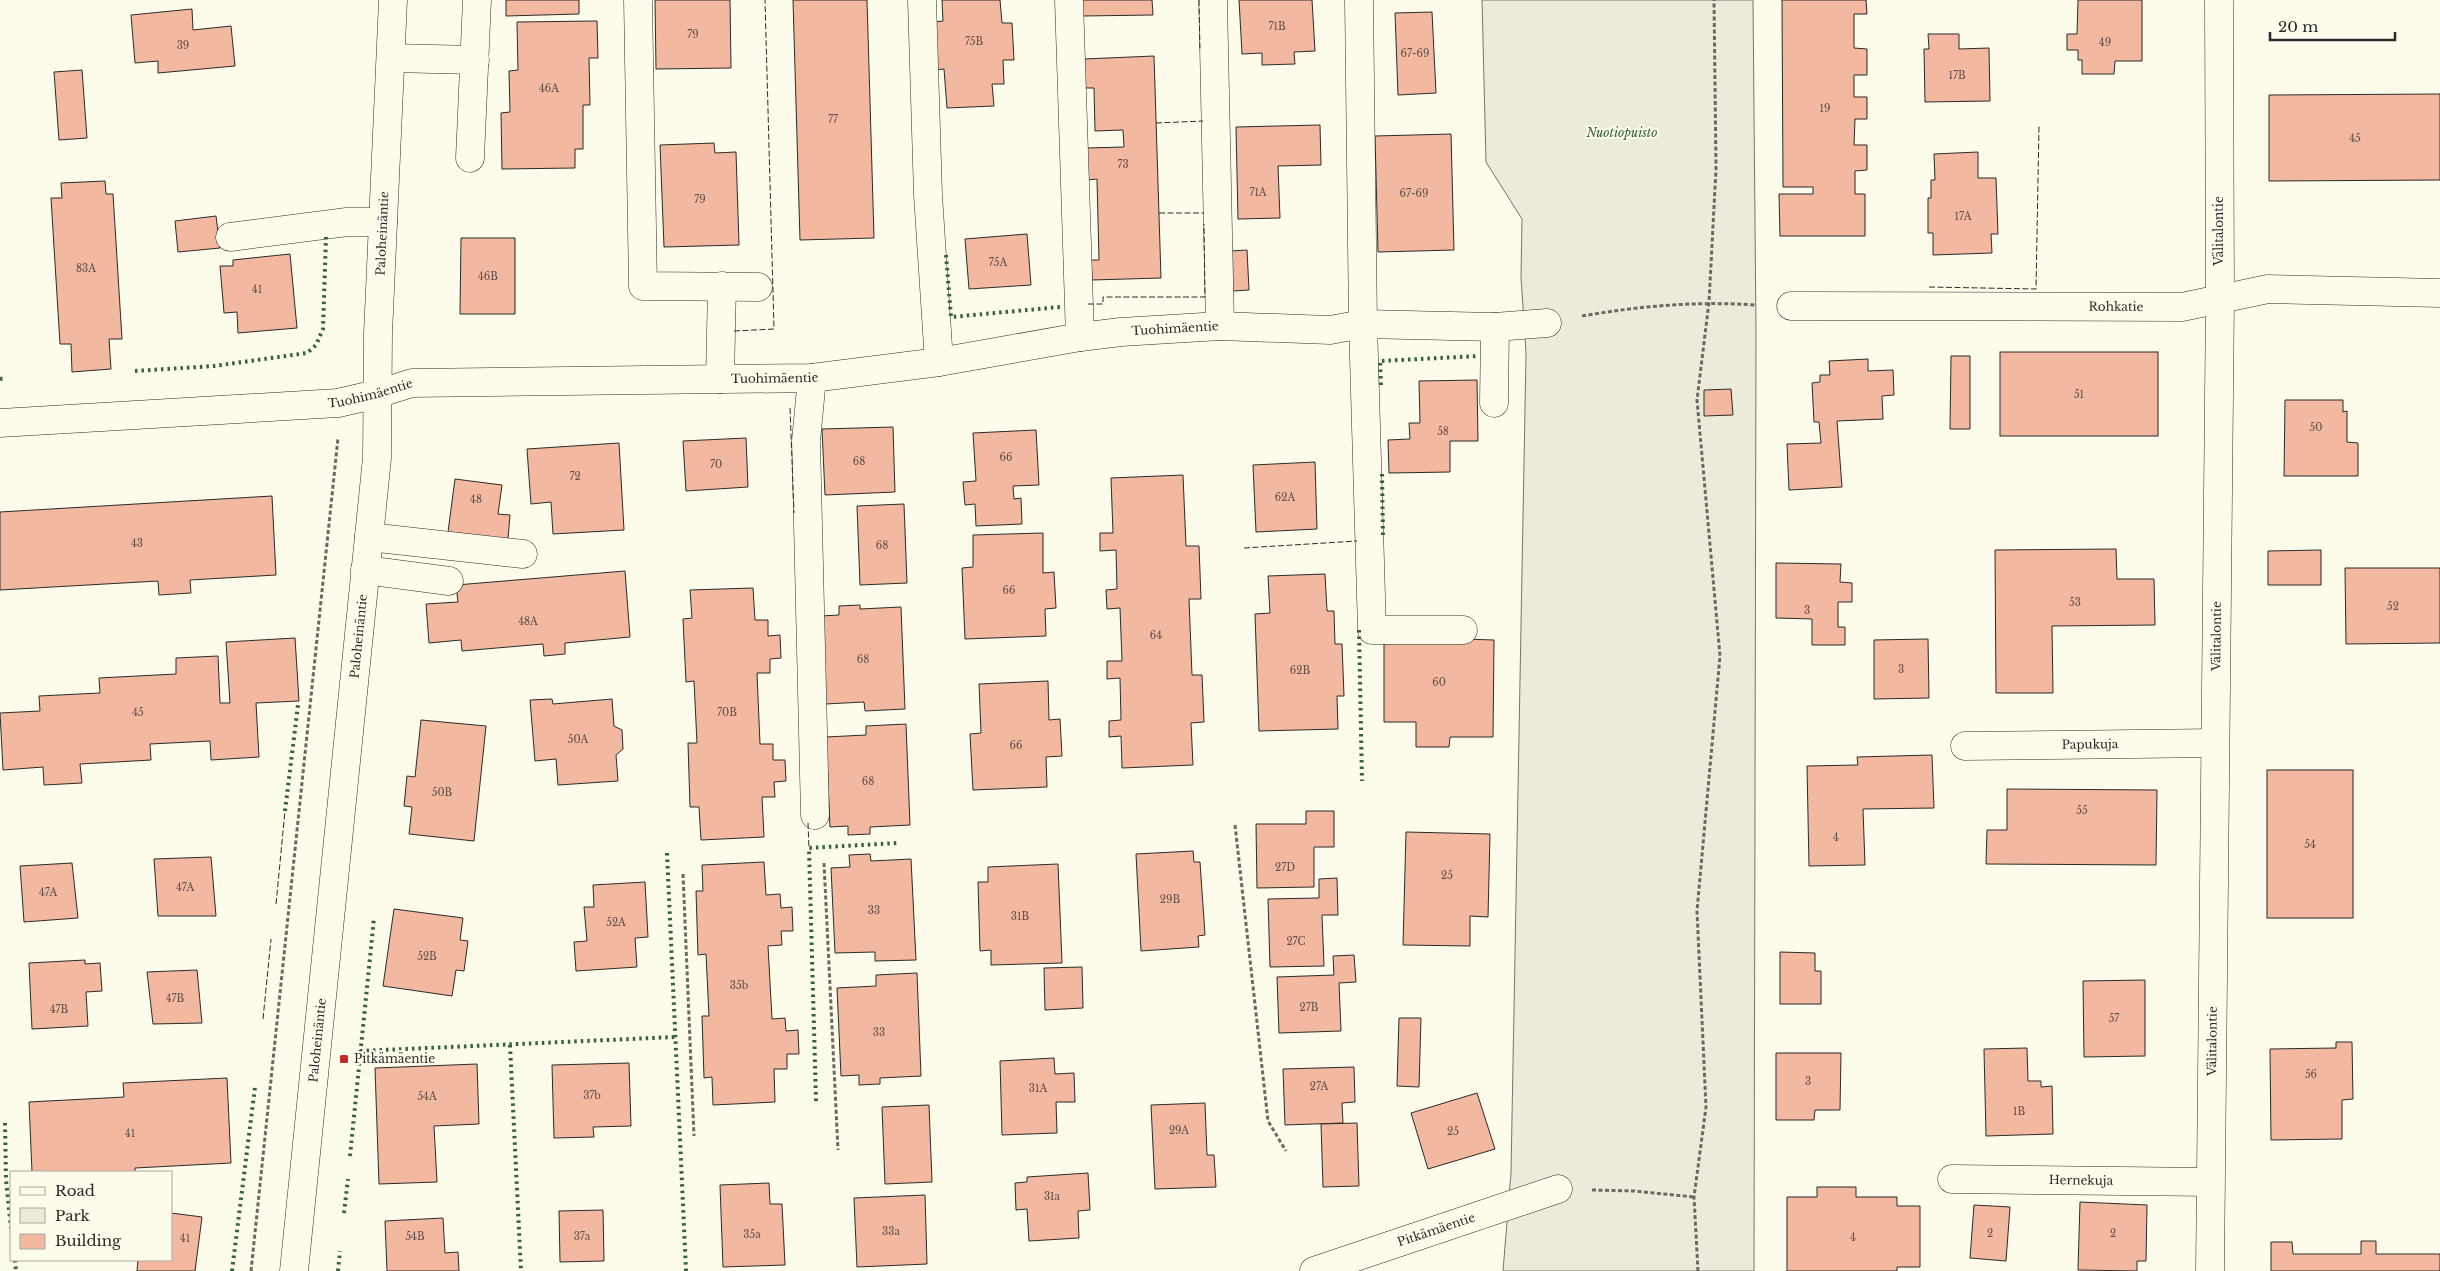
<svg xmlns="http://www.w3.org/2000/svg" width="2440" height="1271" font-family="'Libre Baskerville',serif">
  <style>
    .green { fill: #ecebdb; stroke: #74746e }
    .building { fill: #f2b8a0; stroke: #2b2b2b }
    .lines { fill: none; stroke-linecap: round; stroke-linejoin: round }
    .minor-casing { stroke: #2b2b2b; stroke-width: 29 }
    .path { stroke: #6a6964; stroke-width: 3; stroke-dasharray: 4 2.5; stroke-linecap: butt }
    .minor { stroke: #fdfbea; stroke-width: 28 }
    .hedge { stroke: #34623c; stroke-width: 4; stroke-dasharray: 2.5 4; stroke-linecap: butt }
    .fence { stroke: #2b2b2b; stroke-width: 1; stroke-dasharray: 6 2.5; stroke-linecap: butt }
    .poi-dot { fill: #c62828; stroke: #fdfbea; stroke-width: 2 }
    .labels { text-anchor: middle; stroke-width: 4; stroke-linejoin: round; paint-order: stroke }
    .number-label { font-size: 10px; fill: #5d4e48 }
    .park-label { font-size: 12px; font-style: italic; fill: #34623c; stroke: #fdfbea }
    .street-label { font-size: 12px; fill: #2b2b2b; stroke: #fdfbea }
    .poi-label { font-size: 12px; fill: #2b2b2b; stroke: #fdfbea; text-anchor: start }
  </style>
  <rect width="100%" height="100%" fill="#fdfbea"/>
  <path class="green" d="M1482,0H1753L1756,332L1754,1271H1503L1511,1173L1526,353L1521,277L1522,219L1486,162Z"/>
  <g class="building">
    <path d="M506,0H579V14L506,16Z"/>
    <path d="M655,0H730L731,68L656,69Z"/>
    <path d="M793,0H867L874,238L800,240Z"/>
    <path d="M942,0H1000L1002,23H1012L1014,60H1003L1004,84H992L994,106L947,108L944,69L936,70L933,22L943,21Z"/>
    <path d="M1082,0H1152L1153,15L1082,16Z"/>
    <path d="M1239,0H1312L1315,51L1294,52L1295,64L1262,65V53L1242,54Z"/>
    <path d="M1782,0H1866L1867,14H1854V48L1867,49V75H1854V97H1867V119H1855L1854,145H1867V170L1855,171V194H1865V236H1780L1779,194H1813V187H1783Z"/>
    <path d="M2078,0H2142V61H2115L2114,74H2082V60H2078V50H2067V34H2077Z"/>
    <path d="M192,9L193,30L231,26L235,66L158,73V61L135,63L131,15Z"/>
    <path d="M1432,12L1436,93L1398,95L1395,13Z"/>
    <path d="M597,21L598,58H589L590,105H583V149H575V168L502,169L501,113L510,112L509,71L518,70L517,22Z"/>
    <path d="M1928,34H1959V49L1989,48L1990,101L1925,102L1924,49H1929Z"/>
    <path d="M1154,56L1161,278L1092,280L1091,260H1099L1097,179L1088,180L1087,148L1124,147L1123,130L1095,131L1094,88H1085L1084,59Z"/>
    <path d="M82,70L87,138L59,140L54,72Z"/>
    <path d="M2440,94V180L2269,181V95Z"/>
    <path d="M1320,125L1321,165L1278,166L1280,218L1238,219L1236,127Z"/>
    <path d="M1451,134L1454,250L1378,252L1375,136Z"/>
    <path d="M714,143L715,153L736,152L739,245L664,247L660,145Z"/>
    <path d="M1978,152V178H1996L1998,234H1991L1992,253L1933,255V233H1928V198H1931V180H1935L1934,154Z"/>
    <path d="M105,181L106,194H113L122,339H109L111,369L72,372L71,344H60L51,198H62L61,183Z"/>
    <path d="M216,216L220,248L178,252L175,221Z"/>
    <path d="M1027,234L1031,285L969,289L965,239Z"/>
    <path d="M461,238H515V314H460Z"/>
    <path d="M1247,250L1249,290L1233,291L1231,251Z"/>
    <path d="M290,254L297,328L238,333L237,312L224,313L220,266H233V260Z"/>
    <rect x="2000" y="352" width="158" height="84"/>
    <path d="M1951,356H1970V429H1950Z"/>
    <path d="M1868,359V371L1893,370L1894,395L1882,396L1883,419L1837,421L1842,487L1789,490L1787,444L1821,443L1819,422H1814L1812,383L1820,382V375H1830L1829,361Z"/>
    <path d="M1477,380L1478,441H1450V472L1389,473L1388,440L1410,439L1409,423H1420L1419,381Z"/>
    <path d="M1731,389L1733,415L1704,416V390Z"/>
    <path d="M2285,400H2343V412L2347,411V442L2358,443V476H2284Z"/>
    <path d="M893,427L895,492L825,495L822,429Z"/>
    <path d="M1036,430L1039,485L1013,486L1014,499L1021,498L1022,524L976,526L975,504L965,505L963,482L976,481L973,433Z"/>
    <path d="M746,438L748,487L686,491L683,441Z"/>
    <path d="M619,443L624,530L553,534L551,502L531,504L527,449Z"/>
    <path d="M1315,462L1317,529L1256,532L1253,465Z"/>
    <path d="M1183,475L1186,546H1199L1201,599H1189L1192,675H1202L1204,722L1191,723L1193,765L1122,768L1121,736L1109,737V721L1121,720L1120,678L1107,679V661H1122L1120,608L1107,609L1106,590L1117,589L1116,550L1100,551V533H1113L1111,478Z"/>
    <path d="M455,479L502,485L498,514L510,515L508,539L448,532Z"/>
    <path d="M272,496L276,575L190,580L191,593L159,595L158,581L0,590V512Z"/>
    <path d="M904,504L907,583L860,585L857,506Z"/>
    <path d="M1043,533V573L1054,572L1056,608L1045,609L1046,636L965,639L962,568L973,567V535Z"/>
    <path d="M2116,549L2117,579H2154L2155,625L2052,626L2053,693H1996L1995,550Z"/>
    <path d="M2321,550V585H2268V551Z"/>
    <path d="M1776,563L1841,564L1840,582L1852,583V602H1838V627H1845V645H1812V619L1776,618Z"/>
    <path d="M2345,568H2440V643L2346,644Z"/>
    <path d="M625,571L630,637L565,643V654L544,656L543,644L462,651L461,640L429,643L426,604L458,602L456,585Z"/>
    <path d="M1325,574L1327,611H1334L1335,644H1342L1344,696H1337L1338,729L1259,731L1255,614L1270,613L1268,576Z"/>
    <path d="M753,588L755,620H768V636L780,635L781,658L770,659V673H757L760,744H773V760H785L786,781L774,782L775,797H762L764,837L701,840L699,807H690L688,743H697L694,681L686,682L683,619L692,618L690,590Z"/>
    <path d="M860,605V609L901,607L905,709L865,711L864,702L825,704L821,616L839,615V606Z"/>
    <path d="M295,638L299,701L256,703L259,757L211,760L210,741L150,744L151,760L80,764L82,783L44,785L43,767L3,770L0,713L40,711L39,696L100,693L99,678L176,674V658L218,656L220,703H230L226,642Z"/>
    <path d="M1463,639L1494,640L1493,737H1450L1449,747H1416V722H1384V643Z"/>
    <path d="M1928,639L1929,698L1874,699V640Z"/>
    <path d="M1048,681L1049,720L1060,719L1062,756L1046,757L1047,787L973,790L970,734L981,733L979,684Z"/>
    <path d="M552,699L553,704L612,699L614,726L622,730L623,749L616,755L618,781L558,785L556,759L535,761L530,700Z"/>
    <path d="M421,720L486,726L474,841L409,834L412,807L404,806L407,776L415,777Z"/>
    <path d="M906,724L910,825L870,827V834L848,835V826L830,827L826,737L866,735V726Z"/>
    <path d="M1932,755L1934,808L1863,809L1865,865L1809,866L1807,766L1858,765L1857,757Z"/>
    <rect x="2267" y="770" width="86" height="148"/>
    <path d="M2007,789L2157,790L2156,865L1986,864L1987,830H2007Z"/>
    <path d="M1306,811H1334V847H1314V887L1257,888L1256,824H1306Z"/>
    <path d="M1406,832L1490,834L1488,917L1470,916V946L1403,945Z"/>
    <path d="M1193,851L1194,862H1200L1205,935L1198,936L1199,947L1141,951L1136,854Z"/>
    <path d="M870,854L871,861L911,859L916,960L875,961V952L835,953L831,868L850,867L849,855Z"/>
    <path d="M211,857L216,916H158L154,859Z"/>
    <path d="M764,862L766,895L780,894L781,908L792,907L793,931H781L782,945L768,946L772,1019L785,1018L786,1031L798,1030L799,1054H787V1069H774L775,1102L713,1105L712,1077L704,1078L702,1016H709L706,954L698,955L696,891H703L702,865Z"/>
    <path d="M72,863L78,918L24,922L20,866Z"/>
    <path d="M1058,864L1062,963L991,965V950L980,951L978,882H988V867Z"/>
    <path d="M1337,878L1338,915H1322L1324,966L1270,967L1268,899L1319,898V879Z"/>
    <path d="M645,882L648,937L635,938L637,967L576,971L574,942L587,941L584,907H594L593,885Z"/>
    <path d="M394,909L463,918L460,940L468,941L464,971L456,970L452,996L383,986Z"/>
    <path d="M1780,952L1815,953V971H1821V1004H1780Z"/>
    <path d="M1354,955L1356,982L1339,983L1341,1031L1279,1033L1277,977L1334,975L1333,956Z"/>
    <path d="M85,960V964L100,963L102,991L86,992L88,1026L32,1029L29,963Z"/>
    <path d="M1082,967L1083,1008L1045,1010L1044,968Z"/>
    <path d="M197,970L202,1023L153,1024L147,972Z"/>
    <path d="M917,973L921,1076L880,1078V1084L859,1085V1075L841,1076L837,988L876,986V975Z"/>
    <path d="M2145,980V1056L2084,1057L2083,981Z"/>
    <path d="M1399,1018H1421L1419,1087L1397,1086Z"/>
    <path d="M2336,1042H2352L2353,1099L2342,1100V1139L2271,1140L2270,1049L2336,1048Z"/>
    <path d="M2027,1048L2028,1081H2041V1087L2052,1086L2053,1134L1986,1136L1984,1049Z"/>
    <path d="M1776,1053H1841L1840,1110H1815L1814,1120H1776Z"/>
    <path d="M1054,1058L1055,1074L1074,1073L1075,1102H1056L1057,1133L1002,1135L1000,1061Z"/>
    <path d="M629,1063L631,1126L593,1127L594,1137L554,1138L552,1065Z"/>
    <path d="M477,1064L479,1124L434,1126L437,1182L379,1184L375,1068Z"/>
    <path d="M1354,1067L1355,1102L1342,1103L1343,1123L1285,1125L1283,1069Z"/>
    <path d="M227,1078L231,1163L135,1168V1172H32L29,1102L124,1097L123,1083Z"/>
    <path d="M1477,1093L1495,1149L1428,1169L1411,1113Z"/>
    <path d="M1205,1103L1207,1155H1214L1216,1187L1155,1189L1151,1105Z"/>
    <path d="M929,1105L932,1182L885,1184L882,1107Z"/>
    <path d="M1357,1123L1359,1186L1323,1187L1321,1124Z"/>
    <path d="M1088,1173L1090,1210L1078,1211L1079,1238L1029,1241L1027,1209L1016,1210L1015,1183L1027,1182V1177Z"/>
    <path d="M769,1183L770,1204H782L785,1265L723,1267L720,1185Z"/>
    <path d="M1817,1187H1856V1197H1897V1206H1920V1267H1897V1271H1787V1197H1817Z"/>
    <path d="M925,1195L927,1264L857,1267L854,1198Z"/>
    <path d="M2080,1202L2147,1205L2146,1261H2137V1271L2078,1270Z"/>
    <path d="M1974,1205L2010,1207L2006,1261L1970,1258Z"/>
    <path d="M603,1210L604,1261L560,1262L559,1211Z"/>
    <path d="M171,1213L202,1217L195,1271H137L138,1260H171Z"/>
    <path d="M443,1218L445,1253L458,1252L459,1271H387L385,1221Z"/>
    <path d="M2361,1241H2376V1254H2440V1271H2271V1242H2292L2293,1254H2361Z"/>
  </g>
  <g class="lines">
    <defs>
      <g id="minor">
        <path d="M638,0L643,286L758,287"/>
        <path d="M922,0L928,195L939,362"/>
        <path d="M1069,0L1080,337"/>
        <path d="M1213,0L1220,326"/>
        <path d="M1359,0L1363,324L1372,630H1463"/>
        <path d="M391,58L475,60"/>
        <path d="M470,158L477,0"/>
        <path d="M230,237L347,222H383"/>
        <path id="s1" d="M1791,306L2182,307L2268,289L2440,293"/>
        <path d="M812,378L806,441L815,815"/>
        <path d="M720,379L722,286"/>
        <path d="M1494,403L1495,327"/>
        <path id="s2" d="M0,423L338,403L377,394L412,383L812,378L939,362L1080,337L1121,332L1220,326L1330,330L1363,324L1495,327L1547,323"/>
        <path d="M369,537L523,554"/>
        <path d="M365,570L449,581"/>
        <path id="s3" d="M1965,746L2215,743"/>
        <path id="s4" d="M1952,1179L2210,1182"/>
        <path id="s5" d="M294,1271L377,458L378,334L393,0"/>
        <path id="s6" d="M1314,1271L1558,1189"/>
        <path id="s7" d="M2210,1271L2220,299L2219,0"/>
      </g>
    </defs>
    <use href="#minor" class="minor-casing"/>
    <g class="path">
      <path d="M1582,316C1641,306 1695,301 1755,305"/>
      <path d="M1235,825L1268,1121L1286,1151"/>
      <path d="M824,863L838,1150"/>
      <path d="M683,874L694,1136"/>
      <path d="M1592,1190L1634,1191L1694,1197"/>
      <path d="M251,1271L338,438"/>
      <path d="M1698,1271L1694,1197L1706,1107L1697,911L1720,656L1697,400L1709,302L1716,169L1714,0"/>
    </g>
    <use href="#minor" class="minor"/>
    <g class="hedge">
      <path d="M946,255L951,317L1060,307"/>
      <path d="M135,371L214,366L307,353L316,345L323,329L326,237"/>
      <path d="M0,379L6,378"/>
      <path d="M1381,385L1380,361L1479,356"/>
      <path d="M1382,474L1383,537"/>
      <path d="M1359,630L1362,781"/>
      <path d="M285,811L298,705"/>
      <path d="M667,853L686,1271"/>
      <path d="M510,1045L521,1271"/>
      <path d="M360,1051L675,1037"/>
      <path d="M816,1101L809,848L897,843"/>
      <path d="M5,1123L6,1180L11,1228"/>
      <path d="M350,1156L374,918"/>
      <path d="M344,1213L348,1179"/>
      <path d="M15,1260L16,1271"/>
      <path d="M232,1271L255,1087"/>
      <path d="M338,1271L340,1251"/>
    </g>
    <g class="fence">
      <path d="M1199,0L1200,51"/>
      <path d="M1156,123L1203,121"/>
      <path d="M1159,213H1204"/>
      <path d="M1929,287L2036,289L2039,126"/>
      <path d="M1088,304H1103V297H1205L1204,224"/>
      <path d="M734,331L774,329L765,0"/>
      <path d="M790,408L794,513"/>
      <path d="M1244,548L1357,541"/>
      <path d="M808,823L809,848"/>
      <path d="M276,904L285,811"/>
      <path d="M263,1019L271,939"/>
    </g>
  </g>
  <rect class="poi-dot" x="339" y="1054" width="10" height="10" rx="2.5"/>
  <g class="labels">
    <g class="number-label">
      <text x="1277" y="30">71B</text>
      <text x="693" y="38">79</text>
      <text x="974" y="45">75B</text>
      <text x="2105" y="46">49</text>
      <text x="183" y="49">39</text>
      <text x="1415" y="57">67-69</text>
      <text x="1957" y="79">17B</text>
      <text x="549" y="92">46A</text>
      <text x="1825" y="112">19</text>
      <text x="833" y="123">77</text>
      <text x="2355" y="142">45</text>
      <text x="1123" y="168">73</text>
      <text x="1258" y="196">71A</text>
      <text x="1414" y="197">67-69</text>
      <text x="700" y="203">79</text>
      <text x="1963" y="220">17A</text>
      <text x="998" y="266">75A</text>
      <text x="86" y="272">83A</text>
      <text x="488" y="280">46B</text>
      <text x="257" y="293">41</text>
      <text x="2079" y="398">51</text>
      <text x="2316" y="431">50</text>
      <text x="1443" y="435">58</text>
      <text x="1006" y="461">66</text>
      <text x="859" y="465">68</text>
      <text x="716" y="468">70</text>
      <text x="575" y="480">72</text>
      <text x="1285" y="501">62A</text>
      <text x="476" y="503">48</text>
      <text x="137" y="547">43</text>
      <text x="882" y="549">68</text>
      <text x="1009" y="594">66</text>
      <text x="2075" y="606">53</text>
      <text x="2393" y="610">52</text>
      <text x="1807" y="614">3</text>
      <text x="528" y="625">48A</text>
      <text x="1156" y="639">64</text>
      <text x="863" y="663">68</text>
      <text x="1901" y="673">3</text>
      <text x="1300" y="674">62B</text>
      <text x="1439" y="686">60</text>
      <text x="138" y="716">45</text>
      <text x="727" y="716">70B</text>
      <text x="578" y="743">50A</text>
      <text x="1016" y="749">66</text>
      <text x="868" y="785">68</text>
      <text x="442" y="796">50B</text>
      <text x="2082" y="814">55</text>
      <text x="1836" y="841">4</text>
      <text x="2310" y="848">54</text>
      <text x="1285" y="871">27D</text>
      <text x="1447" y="879">25</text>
      <text x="185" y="891">47A</text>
      <text x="48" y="896">47A</text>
      <text x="1170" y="903">29B</text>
      <text x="874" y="914">33</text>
      <text x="1020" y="920">31B</text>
      <text x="616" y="926">52A</text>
      <text x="1296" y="945">27C</text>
      <text x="427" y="960">52B</text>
      <text x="739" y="989">35b</text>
      <text x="175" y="1002">47B</text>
      <text x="1309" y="1011">27B</text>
      <text x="59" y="1013">47B</text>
      <text x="2114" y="1022">57</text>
      <text x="879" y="1036">33</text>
      <text x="2311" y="1078">56</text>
      <text x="1808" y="1085">3</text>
      <text x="1319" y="1090">27A</text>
      <text x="1038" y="1092">31A</text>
      <text x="592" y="1099">37b</text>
      <text x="427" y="1100">54A</text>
      <text x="2019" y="1115">1B</text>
      <text x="1179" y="1134">29A</text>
      <text x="1453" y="1135">25</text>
      <text x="130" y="1137">41</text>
      <text x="1052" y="1200">31a</text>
      <text x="891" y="1235">33a</text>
      <text x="1990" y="1237">2</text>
      <text x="2113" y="1237">2</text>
      <text x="752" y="1238">35a</text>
      <text x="415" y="1240">54B</text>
      <text x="582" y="1240">37a</text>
      <text x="1853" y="1241">4</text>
      <text x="185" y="1242">41</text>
    </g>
    <g class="park-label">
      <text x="1622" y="137">Nuotiopuisto</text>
    </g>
    <g class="street-label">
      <text transform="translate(2219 231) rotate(-90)" y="4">Välitalontie</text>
      <text dy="4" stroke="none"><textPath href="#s5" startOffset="1042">Paloheinäntie</textPath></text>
      <text dy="4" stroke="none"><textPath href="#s1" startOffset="325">Rohkatie</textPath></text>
      <text dy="4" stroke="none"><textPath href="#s2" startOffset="1182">Tuohimäentie</textPath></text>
      <text dy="4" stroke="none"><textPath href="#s2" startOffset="778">Tuohimäentie</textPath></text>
      <text dy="4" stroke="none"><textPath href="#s2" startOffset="372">Tuohimäentie</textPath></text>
      <text dy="4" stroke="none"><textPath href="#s5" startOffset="638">Paloheinäntie</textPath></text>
      <text dy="4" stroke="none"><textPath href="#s7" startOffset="635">Välitalontie</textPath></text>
      <text dy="4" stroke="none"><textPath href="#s3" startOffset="125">Papukuja</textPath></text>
      <text dy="4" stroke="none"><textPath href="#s5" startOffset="232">Paloheinäntie</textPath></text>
      <text dy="4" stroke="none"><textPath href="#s7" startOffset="230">Välitalontie</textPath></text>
      <text dy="4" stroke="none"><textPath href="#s4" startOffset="129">Hernekuja</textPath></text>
      <text dy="4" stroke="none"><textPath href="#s6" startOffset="129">Pitkämäentie</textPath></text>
    </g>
    <g class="poi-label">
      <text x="354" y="1063">Pitkämäentie</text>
    </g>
  </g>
  <rect x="10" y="1171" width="162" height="90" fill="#fdfbea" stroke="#a9a89e"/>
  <rect x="20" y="1187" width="25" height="8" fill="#fdfbea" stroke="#a9a89e"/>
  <text x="55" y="1196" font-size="15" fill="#2b2b2b">Road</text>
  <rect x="20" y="1208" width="25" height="15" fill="#ecebdb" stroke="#a9a89e"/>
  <text x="55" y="1221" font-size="15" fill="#2b2b2b">Park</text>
  <rect x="20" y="1234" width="25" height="15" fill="#f2b8a0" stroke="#a9a89e"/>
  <text x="55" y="1246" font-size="15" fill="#2b2b2b">Building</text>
  <path d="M2270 32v8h125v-8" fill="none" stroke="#2b2b2b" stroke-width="2.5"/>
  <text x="2278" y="32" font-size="15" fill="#2b2b2b" stroke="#fdfbea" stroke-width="4" paint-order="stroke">20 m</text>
</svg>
